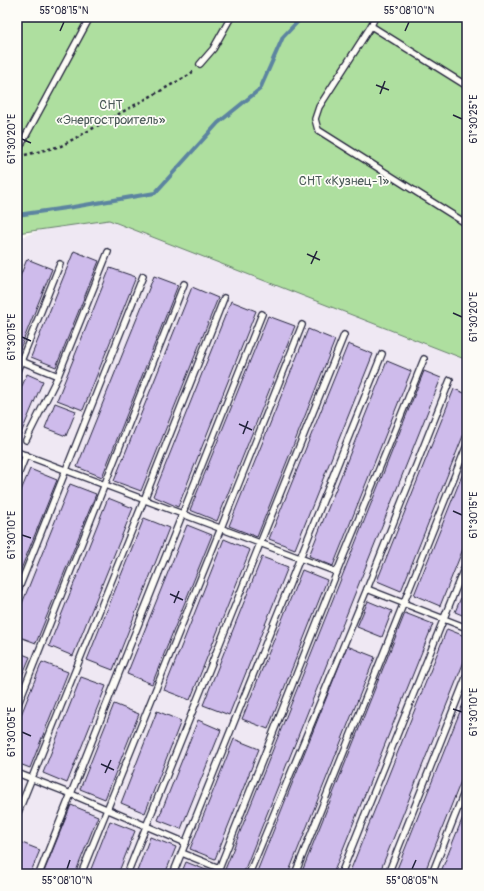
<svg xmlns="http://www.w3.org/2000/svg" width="484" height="891" font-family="Pangolin,sans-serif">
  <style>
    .built { fill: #efe8f3 }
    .green { fill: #aedf9f; stroke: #68806d }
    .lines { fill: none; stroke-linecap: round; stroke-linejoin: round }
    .stream { stroke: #5c84a0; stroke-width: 4 }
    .building { fill: #cebbeb; stroke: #22223b }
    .lane-casing { stroke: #22223b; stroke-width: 8 }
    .path { stroke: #22223b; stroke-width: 2.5; stroke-dasharray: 3 3; stroke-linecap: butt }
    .lane { stroke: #fdfcf7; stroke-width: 5.5 }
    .ticks { fill: none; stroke: #22223b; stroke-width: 1.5 }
    .labels { text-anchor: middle; stroke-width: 3.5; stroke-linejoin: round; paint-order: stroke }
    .park-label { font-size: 13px; fill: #4c5b59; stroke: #fdfcf7 }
    .neatline { fill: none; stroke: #22223b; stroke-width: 1.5 }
    .ticks-label { font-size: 10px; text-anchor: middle; fill: #22223b }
  </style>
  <rect width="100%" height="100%" fill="#fdfcf7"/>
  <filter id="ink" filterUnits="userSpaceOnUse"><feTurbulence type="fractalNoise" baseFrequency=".025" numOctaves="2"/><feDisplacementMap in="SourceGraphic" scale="8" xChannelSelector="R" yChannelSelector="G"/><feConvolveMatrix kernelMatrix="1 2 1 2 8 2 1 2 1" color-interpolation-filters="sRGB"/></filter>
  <g filter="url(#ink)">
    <path class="built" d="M87,211L467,345V874H17V239Z"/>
    <path class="green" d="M17,17H467V360L109,220L17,233Z"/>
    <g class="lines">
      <path class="stream" d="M17,215L73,207L155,193L218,123L260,89L283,37L302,17"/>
    </g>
    <g class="building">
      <path d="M74,251L99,261L56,367L31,357Z"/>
      <path d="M27,259L52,269L17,356V284Z"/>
      <path d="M110,268L136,277L83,410L57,400Z"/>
      <path d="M154,276L178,285L102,477L77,467Z"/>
      <path d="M192,287L218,298L141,491L114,481Z"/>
      <path d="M231,301L256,311L178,507L153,496Z"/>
      <path d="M268,316L295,326L217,521L190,510Z"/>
      <path d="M308,329L335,340L257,537L229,526Z"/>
      <path d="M348,344L373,354L295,549L269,539Z"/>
      <path d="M387,361L411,371L333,566L309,556Z"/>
      <path d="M424,371L441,378L243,874H228L224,872Z"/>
      <path d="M27,374L43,381L17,443V398Z"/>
      <path d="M454,389L467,394V426L401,591L377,581Z"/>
      <path d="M55,403L76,411L66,436L45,428Z"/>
      <path d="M467,463V539L440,606L414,595Z"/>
      <path d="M30,469L57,480L17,579V500Z"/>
      <path d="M70,484L96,494L36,643L17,636V616Z"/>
      <path d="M108,498L133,508L73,656L49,646Z"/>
      <path d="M144,518L169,528L113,670L87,660Z"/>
      <path d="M187,525L212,535L152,684L127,674Z"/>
      <path d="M224,539L250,550L190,700L164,690Z"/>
      <path d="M262,557L288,567L229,715L203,705Z"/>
      <path d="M302,570L327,580L268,729L242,719Z"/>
      <path d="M467,583V617L455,612Z"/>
      <path d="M368,601L392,611L382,637L357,627Z"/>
      <path d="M405,613L433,624L333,874H301Z"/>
      <path d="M447,629L467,637V654L379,874H349Z"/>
      <path d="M347,646L375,657L288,874H256Z"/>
      <path d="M17,652L30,657L17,688Z"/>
      <path d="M42,662L68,672L30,768L17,763V725Z"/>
      <path d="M81,677L106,686L67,783L43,773Z"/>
      <path d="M467,694V766L424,874H395Z"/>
      <path d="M114,704L139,714L105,799L80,789Z"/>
      <path d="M157,711L181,721L145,813L121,803Z"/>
      <path d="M198,720L221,730L181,829L158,820Z"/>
      <path d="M234,739L259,749L215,859L190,849Z"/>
      <path d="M71,805L98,816L75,874H43Z"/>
      <path d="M467,807V874H440Z"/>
      <path d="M110,821L135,831L118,874H89Z"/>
      <path d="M150,837L176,847L165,874H136Z"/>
      <path d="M17,841L40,850L30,874H17Z"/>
      <path d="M186,862L211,872L210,874H181Z"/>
    </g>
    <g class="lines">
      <defs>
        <g id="lane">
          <path d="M375,17L371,26L319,107L315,119L318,130L467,224"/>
          <path d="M371,26L467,86"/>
          <path d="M200,64L213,49L231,17"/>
          <path d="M17,152L90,17"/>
          <path d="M21,361L58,376"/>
          <path d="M17,371L60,264"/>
          <path d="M26,440L58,376L108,252"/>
          <path d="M17,452L337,572"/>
          <path d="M17,478L26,455"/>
          <path d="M367,589L467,628"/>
          <path d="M17,593L143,276"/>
          <path d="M18,704L184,284"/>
          <path d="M17,773L71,794L186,843"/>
          <path d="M17,815L144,500L224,298"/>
          <path d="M182,853L219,868"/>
          <path d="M39,874L262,314"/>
          <path d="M81,874L221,528L302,325"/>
          <path d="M127,874L344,335"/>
          <path d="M173,874L382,354"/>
          <path d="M217,874L337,572L424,359"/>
          <path d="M249,874L367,589L450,380"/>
          <path d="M295,874L467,445"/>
          <path d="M341,874L467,561"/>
          <path d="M388,874L467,675"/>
          <path d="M432,874L467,785"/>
        </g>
      </defs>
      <use href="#lane" class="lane-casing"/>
      <path class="path" d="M25,155L61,146L189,75L195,70"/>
      <use href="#lane" class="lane"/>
    </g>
  </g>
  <path class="ticks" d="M60,31L64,22M405,31L409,22M376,85L389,90M380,94L385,81M453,115L462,119M22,139L31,143M307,254L320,260M311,264L317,251M453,313L462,317M22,337L31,341M239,424L252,430M243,434L248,421M453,511L462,515M22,535L31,538M170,594L183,600M174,603L179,591M453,709L462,712M22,732L31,736M101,764L114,770M105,773L111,760M67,869L70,860M412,869L416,860"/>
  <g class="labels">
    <g class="park-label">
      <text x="111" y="109">СНТ<tspan x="111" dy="15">«Энергостроитель»</tspan></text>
      <text x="344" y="185">СНТ «Кузнец-1»</text>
    </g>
  </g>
  <rect width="484" height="891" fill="none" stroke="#fdfcf7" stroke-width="44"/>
  <rect x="22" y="22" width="440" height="847" class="neatline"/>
  <g class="ticks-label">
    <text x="64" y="14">55°08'15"N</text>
    <text x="409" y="14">55°08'10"N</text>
    <text transform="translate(473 119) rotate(-90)" y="4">61°30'25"E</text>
    <text transform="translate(11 139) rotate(-90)" y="4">61°30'20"E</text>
    <text transform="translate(473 317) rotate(-90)" y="4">61°30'20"E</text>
    <text transform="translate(11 337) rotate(-90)" y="4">61°30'15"E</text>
    <text transform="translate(473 515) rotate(-90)" y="4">61°30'15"E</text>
    <text transform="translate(11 535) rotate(-90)" y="4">61°30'10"E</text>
    <text transform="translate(473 712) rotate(-90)" y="4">61°30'10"E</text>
    <text transform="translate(11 732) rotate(-90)" y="4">61°30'05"E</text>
    <text x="67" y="884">55°08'10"N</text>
    <text x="412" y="884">55°08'05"N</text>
  </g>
</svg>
